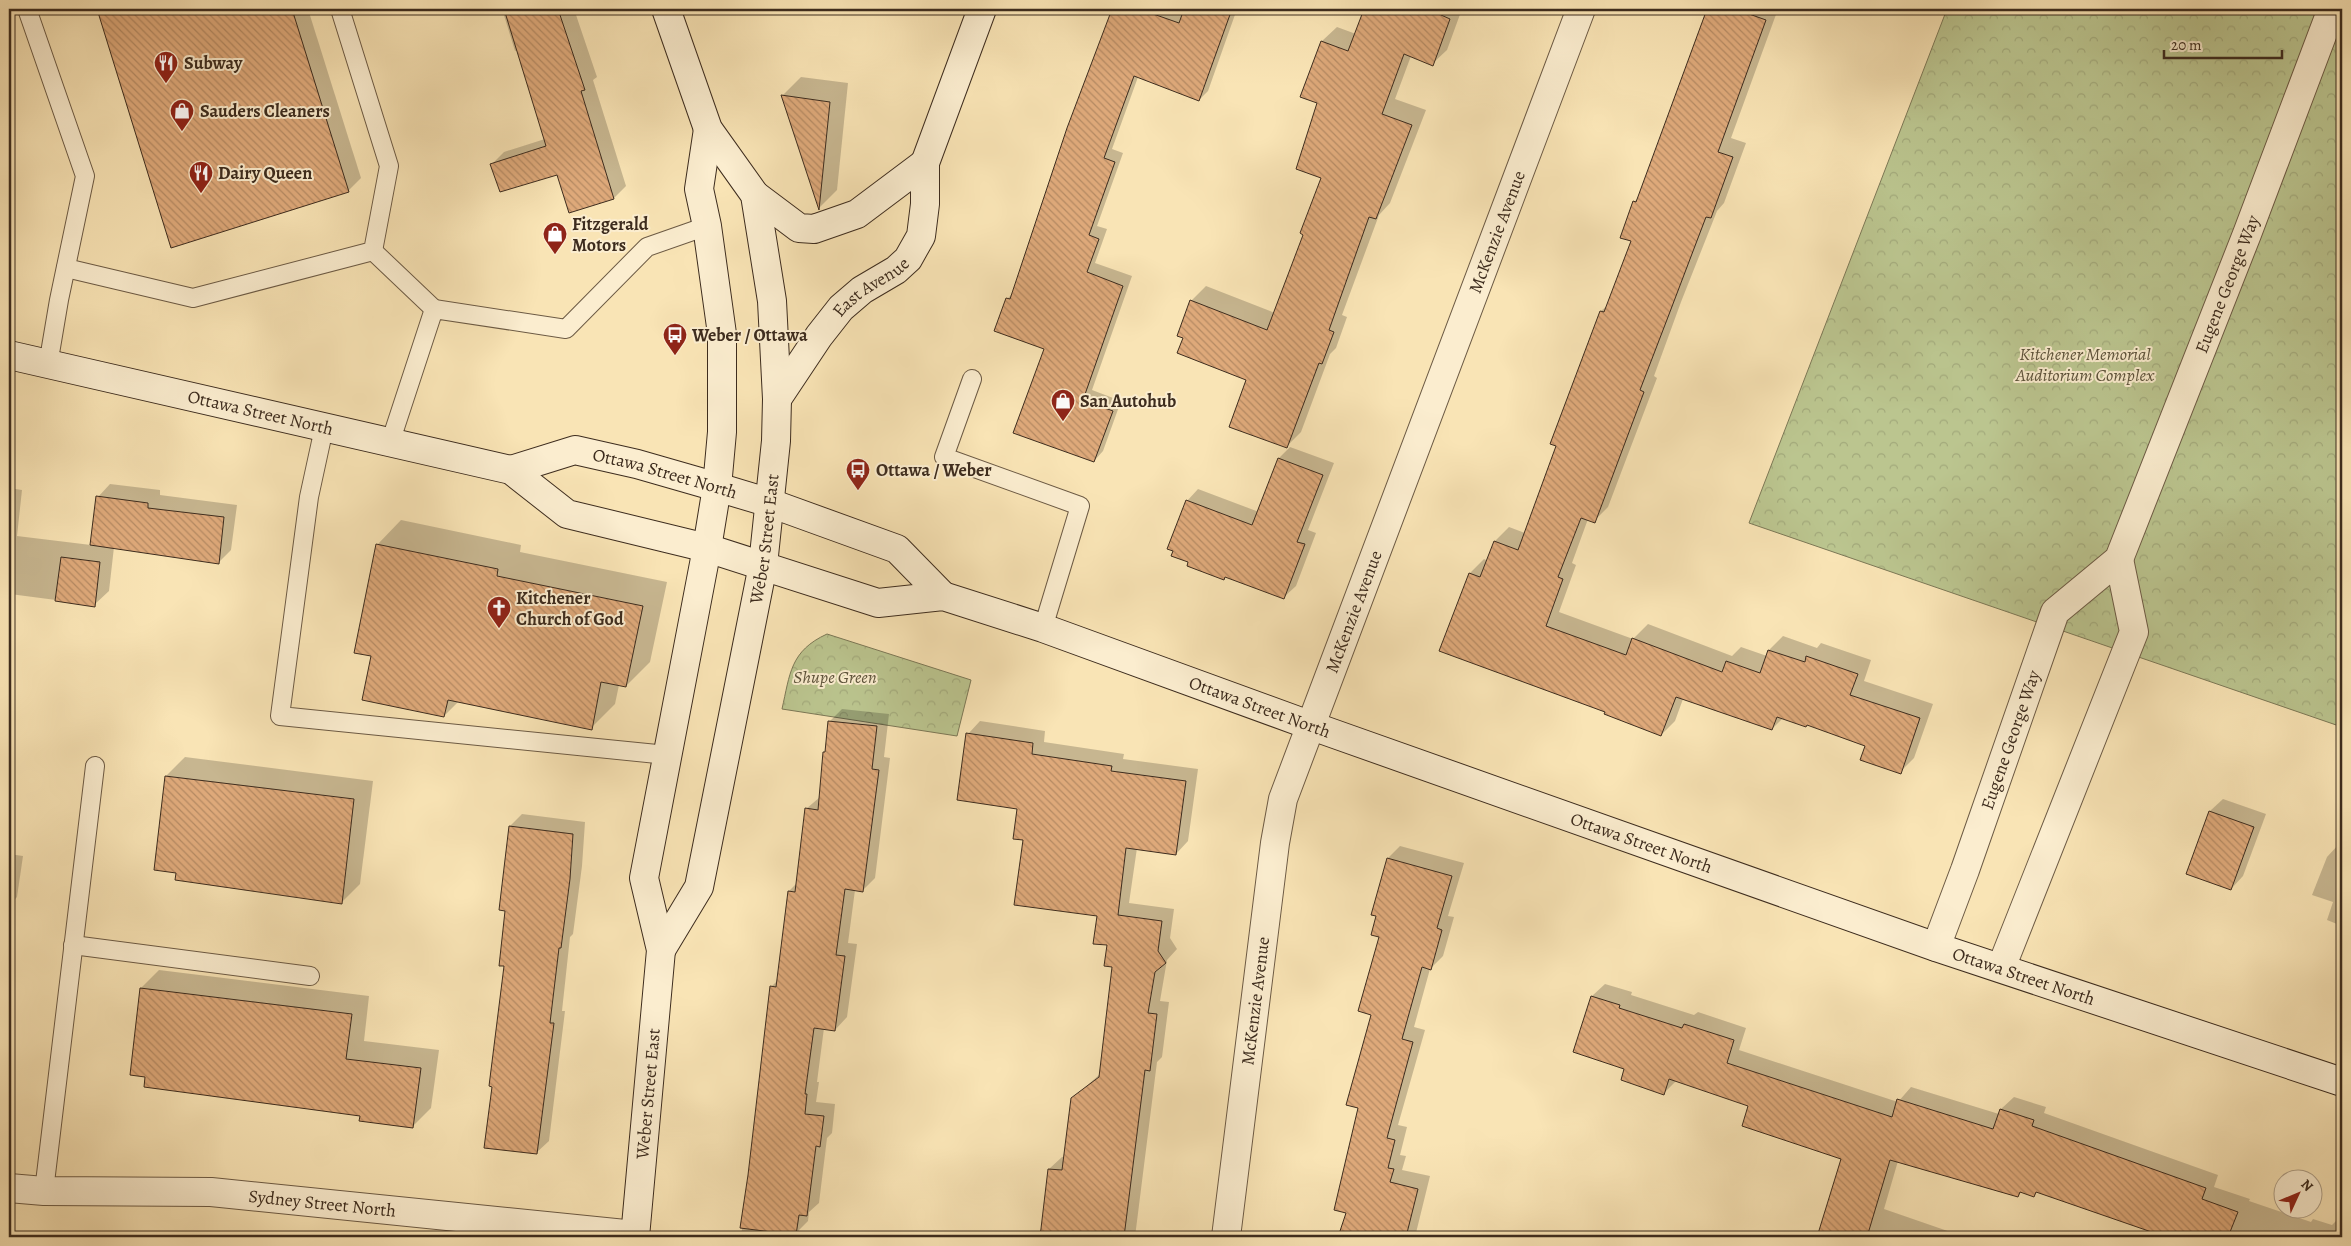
<svg xmlns="http://www.w3.org/2000/svg" width="2351" height="1246" font-family="Alegreya,serif">
  <style>
    .forest { fill: url(#forest-crowns); stroke: #7c7856 }
    .shadow { fill: #0003 }
    .building { fill: url(#building-back-hatch); stroke: #3d2c1e }
    .lines { fill: none; stroke-linecap: round; stroke-linejoin: round }
    .lane-casing { stroke: #6c5a44; stroke-width: 20 }
    .street-casing { stroke: #6c5a44; stroke-width: 30 }
    .secondary-casing { stroke: #3d2c1e; stroke-width: 30 }
    .lane { stroke: #fbedcf; stroke-width: 18 }
    .street { stroke: #fbedcf; stroke-width: 28 }
    .secondary { stroke: #fbedcf; stroke-width: 28 }
    .labels { text-anchor: middle; stroke-width: 4; stroke-linejoin: round; paint-order: stroke }
    .poi-label { font-size: 18px; font-weight: bold; fill: #3d2c1e; stroke: #fbedcf; text-anchor: start }
    .street-label { font-size: 18px; fill: #3d2c1e; stroke: #fbedcf }
    .park-label { font-size: 18px; font-style: italic; fill: #5c523a; stroke: #fbedcf }
  </style>
  <defs>
    <pattern id="forest-crowns" width="20" height="18" patternUnits="userSpaceOnUse" patternTransform="scale(1.25)"><rect width="20" height="18" fill="#bbc58f"/><path d="M2 6a3 3 0 1 1 6 0M12 15a3 3 0 1 1 6 0" fill="none" stroke="#a2a97b"/></pattern>
    <pattern id="building-back-hatch" width="6" height="6" patternUnits="userSpaceOnUse" patternTransform="scale(1.25)"><rect width="6" height="6" fill="#dea97a"/><path d="M-1 5l2 2M0 0l6 6M5-1l2 2" fill="none" stroke="#b58a63"/></pattern>
  </defs>
  <rect width="100%" height="100%" fill="#f9e4b5"/>
  <filter id="stains"><feTurbulence type="fractalNoise" baseFrequency=".004" numOctaves="4"/><feColorMatrix values="0 0 0 0 .2 0 0 0 0 .09 0 0 0 0 .02 0 0 0 .5 -.17"/></filter>
  <radialGradient id="worn" r=".72"><stop offset=".6" stop-color="#630" stop-opacity="0"/><stop offset="1" stop-color="#630" stop-opacity=".3"/></radialGradient>
  <g class="forest">
    <path d="M1947,9H2342V727L1749,523Z"/>
    <path d="M827,634L971,680L957,736L782,709C790,674 790,651 827,634Z"/>
  </g>
  <g class="shadow">
    <path d="M99,9H308L361,178L348,191L172,247Z"/>
    <path d="M502,9H574L597,77L593,80L626,186L614,198L558,173L492,164L504,152L545,139L518,50L515,51Z"/>
    <path d="M1113,9H1237L1208,91L1199,100L1138,77L1112,149L1123,153L1097,226L1107,229L1095,263L1132,276L1092,390L1121,401L1103,451L1094,461L1045,348L1007,299L1014,292L1068,129Z"/>
    <path d="M1366,9H1462L1447,50L1432,64L1411,56L1395,99L1426,110L1390,203L1379,215L1342,315L1347,317L1336,348L1330,354L1301,432L1286,447L1248,380L1185,337L1191,301L1206,286L1275,313L1304,234L1322,177L1319,103L1302,97L1322,41L1337,27L1356,34Z"/>
    <path d="M1710,9H1778L1731,138L1746,143L1724,203L1717,211L1681,302L1654,376L1657,378L1608,507L1594,521L1588,519L1572,563L1576,565L1559,612L1633,639L1648,624L1732,656L1741,647L1767,656L1769,650L1783,636L1817,648L1821,643L1871,660L1864,681L1933,704L1914,758L1900,772L1866,745L1807,724L1783,718L1772,729L1683,699L1675,721L1661,735L1606,712L1470,573L1484,559L1488,561L1495,541L1509,527L1525,533L1557,445L1601,311L1609,304L1632,241L1634,202L1639,197Z"/>
    <path d="M801,77L848,83L837,190L819,208L782,96Z"/>
    <path d="M1290,447L1334,463L1308,530L1316,533L1296,586L1284,597L1226,576L1224,578L1187,501L1198,489L1259,512L1279,458Z"/>
    <path d="M110,484L160,490V495L237,505L231,550L219,562L114,547L109,591L94,605L10,594L9,604V488L22,490L17,536L91,545L98,497Z"/>
    <path d="M401,520L521,545L520,552L667,582L650,662L626,686L619,685L615,704L591,728L459,701L444,716L372,655L377,545Z"/>
    <path d="M842,709L889,714L884,757L890,758L875,878L862,891L855,890L848,943L857,944L847,1017L835,1030L824,1028L817,1082H819L816,1102L835,1104L832,1133L827,1138L819,1203L809,1212L808,1221L799,1230L798,1237H741L771,987L778,980L789,891L797,883L806,809L820,797L829,722Z"/>
    <path d="M980,721L1045,731L1044,742L1124,754L1123,759L1198,769L1188,841L1176,854L1137,848L1129,903L1174,909L1170,938L1177,949L1167,960L1160,1001L1169,1002L1162,1057L1157,1062L1135,1237H1041L1049,1169L1062,1157H1065L1072,1099L1100,1074L1113,966L1098,915L1024,839L1018,807L968,734Z"/>
    <path d="M185,757L373,781L360,884L341,903L177,872L166,776Z"/>
    <path d="M2223,799L2266,814L2243,876L2231,889L2210,811Z"/>
    <path d="M522,814L585,822L582,866L573,934L570,937L562,1011H565L549,1141L536,1153L505,965L510,826Z"/>
    <path d="M2339,844L2342,845V926L2327,920L2333,902L2312,895L2327,857Z"/>
    <path d="M1400,846L1464,863L1448,916L1454,917L1443,956L1430,969L1414,1027L1425,1030L1398,1125L1407,1127L1400,1155L1406,1156L1402,1170L1430,1176L1415,1237H1340L1348,1212L1372,1014L1388,858Z"/>
    <path d="M9,854L23,856L17,897L9,906Z"/>
    <path d="M159,970L369,996L364,1041L439,1050L431,1108L413,1126L146,1076L141,988Z"/>
    <path d="M1605,984L1632,992L1631,995L1694,1015L1698,1012L1746,1028L1739,1050L1898,1102L1911,1087L1999,1114L2001,1109L2014,1097L2046,1107L2044,1113L2218,1175L2214,1187L2250,1199L2249,1201L2311,1222L2313,1219L2332,1225L2340,1217L2342,1218V1237H2159L2160,1234L2038,1191L2034,1195L2022,1191L2018,1196L1898,1161L1884,1209L1965,1237H1818L1842,1158L1750,1105L1677,1080L1663,1094L1626,1068L1574,1051L1592,996Z"/>
  </g>
  <g class="building">
    <path d="M97,9H292L349,192L171,248Z"/>
    <path d="M504,9H558L585,90L581,91L614,199L569,213L557,175L500,192L490,164L546,146Z"/>
    <path d="M1112,9H1139L1179,23L1184,9H1232L1199,101L1134,76L1104,158L1115,162L1089,235L1099,239L1087,272L1123,286L1083,400L1113,411L1094,462L1013,433L1044,349L994,331L1006,298L1010,299L1067,128Z"/>
    <path d="M1364,9H1443L1441,15L1450,19L1433,66L1404,54L1382,114L1412,125L1376,219L1369,217L1329,330L1334,332L1322,364L1319,363L1287,448L1229,427L1246,380L1177,353L1183,338L1177,336L1190,300L1267,330L1303,235L1300,233L1321,178L1296,169L1317,103L1300,97L1321,41L1348,51Z"/>
    <path d="M1707,9H1735L1766,20L1718,152L1733,157L1711,218L1706,217L1668,317L1640,390L1644,392L1595,523L1581,518L1558,577L1563,579L1546,626L1626,655L1632,638L1722,672L1726,661L1760,673L1768,650L1805,662L1806,656L1858,674L1850,695L1920,718L1901,774L1860,760L1865,746L1807,725L1806,727L1777,717L1772,730L1676,697L1661,736L1604,714L1605,712L1439,651L1469,573L1480,577L1494,541L1518,550L1556,446L1550,444L1600,311L1604,312L1631,241L1620,238L1633,201L1636,202Z"/>
    <path d="M781,95L830,102L819,210Z"/>
    <path d="M1278,458L1323,475L1297,542L1305,544L1284,599L1225,577L1224,580L1187,566L1188,562L1171,556L1173,551L1167,549L1186,500L1252,525Z"/>
    <path d="M96,496L148,503V508L224,517L219,564L90,545Z"/>
    <path d="M376,544L498,569L497,576L643,606L626,687L601,682L592,730L448,700L444,717L362,700L371,656L354,653Z"/>
    <path d="M61,557L100,562L95,607L55,601Z"/>
    <path d="M828,721L877,726L872,769L879,770L863,892L845,889L836,955L845,956L835,1031L814,1028L805,1094H807L805,1114L824,1116L820,1147L816,1146L807,1216L799,1215L796,1235L740,1228L748,1175L770,986L776,987L788,891L795,892L805,808L818,810L823,752H825Z"/>
    <path d="M966,733L1033,743L1032,754L1112,766L1111,771L1186,781L1176,855L1126,848L1118,915L1162,921L1158,951L1166,963L1155,972L1148,1013L1157,1014L1150,1071L1145,1070L1124,1237H1040L1048,1169L1062,1170L1071,1098L1099,1077L1112,967L1104,966L1107,945L1093,944L1097,916L1014,905L1023,840L1013,839L1017,809L957,800Z"/>
    <path d="M165,776L354,799L342,904L175,880L176,873L154,870Z"/>
    <path d="M2209,811L2254,827L2231,890L2186,874Z"/>
    <path d="M509,826L573,834L570,879L561,948H559L550,1023H554L537,1154L484,1148L492,1087L489,1086L504,966H499L505,911L499,910Z"/>
    <path d="M1387,858L1452,876L1437,928L1442,930L1431,970L1422,967L1402,1039L1413,1042L1387,1138L1395,1140L1388,1168L1394,1169L1390,1182L1418,1189L1406,1237H1338L1346,1213L1334,1210L1358,1108L1346,1105L1371,1015L1358,1011L1379,937L1371,935L1376,916L1371,915Z"/>
    <path d="M140,988L352,1014L346,1059L421,1068L413,1128L359,1121L360,1116L144,1087L145,1077L130,1075Z"/>
    <path d="M1591,996L1620,1005L1619,1008L1682,1028L1684,1024L1734,1040L1727,1063L1892,1117L1897,1099L1993,1129L2000,1109L2034,1120L2032,1126L2206,1188L2202,1199L2238,1212L2228,1237H2166L2036,1192L2034,1197L2020,1192L2018,1197L1890,1160L1867,1237H1817L1841,1159L1742,1126L1748,1106L1669,1079L1664,1095L1621,1080L1624,1069L1573,1052Z"/>
  </g>
  <g class="lines">
    <defs>
      <g id="lane">
        <path d="M27,9L85,176L59,300L48,365"/>
        <path d="M373,251L434,309"/>
        <path d="M66,268L193,298L373,251L389,166L340,9"/>
        <path d="M972,379L944,457L1080,506L1043,628"/>
        <path d="M324,428L309,497L280,716L667,755"/>
        <path d="M390,443L434,309L566,329L647,247L707,226"/>
        <path d="M73,945L310,976"/>
        <path d="M44,1191L95,766"/>
      </g>
      <g id="street">
        <path id="s1" d="M1936,947L1965,870L2055,612L2119,559L2247,234L2332,9"/>
        <path d="M2001,968L2134,632L2119,559"/>
        <path id="s2" d="M9,1188L44,1191L211,1192L635,1235"/>
        <path id="s3" d="M1226,1237L1275,843L1283,799L1581,9"/>
      </g>
      <g id="secondary">
        <path d="M755,195L799,228L814,229L857,214L925,163"/>
        <path id="s4" d="M9,355L511,470L567,514L707,548L878,603L943,596L1043,628L1312,726L1936,947L2342,1082"/>
        <path id="s5" d="M777,399L819,336L841,308L862,290L896,270L908,259L921,236L925,204V163L982,9"/>
        <path id="s6" d="M511,470L575,450L637,464L717,487L770,503L897,549L943,596"/>
        <path id="s7" d="M661,950L699,887L763,565L776,441L777,399L772,301L755,195L708,129L666,9"/>
        <path id="s8" d="M635,1237L661,950L644,878L707,548L717,487L722,432V334L707,226L699,189L708,129"/>
      </g>
    </defs>
    <use href="#lane" class="lane-casing"/>
    <use href="#street" class="street-casing"/>
    <use href="#secondary" class="secondary-casing"/>
    <use href="#lane" class="lane"/>
    <use href="#street" class="street"/>
    <use href="#secondary" class="secondary"/>
  </g>
  <defs>
    <symbol id="restaurant-pin" viewBox="-11 -11 22 30"><path d="M0 17L-7.5 6A9.5 9.5 0 1 1 7.5 6Z" fill="#8f2418" stroke="#fbedcf"/><path d="M-5-6h1v4h1v-4h1v4h1v-4h1v5L-1.5 .5V6h-2V.5L-5-1ZM5-6V6H3V1.5H1.5Q1.5-4 5-6Z" fill="#fff"/></symbol>
    <symbol id="shop-pin" viewBox="-11 -11 22 30"><path d="M0 17L-7.5 6A9.5 9.5 0 1 1 7.5 6Z" fill="#8f2418" stroke="#fbedcf"/><path d="M-5-2.5h2.3a2.7 3.5 0 0 1 5.4 0H5L5.5 6h-11ZM-1.5-2.5h3a1.5 2.3 0 0 0-3 0Z" fill="#fff"/></symbol>
    <symbol id="bus-pin" viewBox="-11 -11 22 30"><path d="M0 17L-7.5 6A9.5 9.5 0 1 1 7.5 6Z" fill="#8f2418" stroke="#fbedcf"/><path d="M-5-6H5V4H4V6H2V4H-2V6H-4V4H-5ZM-3.5-4V0h7V-4ZM-3.5 1.2v1.5H-2V1.2ZM2 1.2v1.5H3.5V1.2Z" fill="#fff"/></symbol>
    <symbol id="church-pin" viewBox="-11 -11 22 30"><path d="M0 17L-7.5 6A9.5 9.5 0 1 1 7.5 6Z" fill="#8f2418" stroke="#fbedcf"/><path d="M-1.2-6h2.4v3.5h3.3v2.4h-3.3V6h-2.4V-.1h-3.3v-2.4h3.3Z" fill="#fff"/></symbol>
  </defs>
  <g fill-rule="evenodd">
    <use href="#restaurant-pin" x="152" y="49" width="28" height="38"/>
    <use href="#shop-pin" x="168" y="97" width="28" height="38"/>
    <use href="#restaurant-pin" x="187" y="159" width="28" height="38"/>
    <use href="#shop-pin" x="541" y="220" width="28" height="38"/>
    <use href="#bus-pin" x="661" y="321" width="28" height="38"/>
    <use href="#shop-pin" x="1049" y="387" width="28" height="38"/>
    <use href="#bus-pin" x="844" y="456" width="28" height="38"/>
    <use href="#church-pin" x="485" y="594" width="28" height="38"/>
  </g>
  <g class="labels">
    <g class="poi-label">
      <text x="184" y="69">Subway</text>
      <text x="200" y="117">Sauders Cleaners</text>
      <text x="218" y="179">Dairy Queen</text>
      <text x="572" y="230">Fitzgerald<tspan x="572" dy="21">Motors</tspan></text>
      <text x="692" y="341">Weber / Ottawa</text>
      <text x="1080" y="407">San Autohub</text>
      <text x="876" y="476">Ottawa / Weber</text>
      <text x="516" y="604">Kitchener<tspan x="516" dy="21">Church of God</tspan></text>
    </g>
    <g class="street-label">
      <text dy="6" stroke="none"><textPath href="#s3" startOffset="1048">McKenzie Avenue</textPath></text>
      <text dy="6" stroke="none"><textPath href="#s1" startOffset="734">Eugene George Way</textPath></text>
      <text dy="6" stroke="none"><textPath href="#s5" startOffset="148">East Avenue</textPath></text>
      <text dy="6" stroke="none"><textPath href="#s4" startOffset="258">Ottawa Street North</textPath></text>
      <text dy="6" stroke="none"><textPath href="#s6" startOffset="160">Ottawa Street North</textPath></text>
      <text dy="6" stroke="none"><textPath href="#s7" startOffset="428">Weber Street East</textPath></text>
      <text dy="6" stroke="none"><textPath href="#s3" startOffset="642">McKenzie Avenue</textPath></text>
      <text dy="6" stroke="none"><textPath href="#s4" startOffset="1311">Ottawa Street North</textPath></text>
      <text dy="6" stroke="none"><textPath href="#s1" startOffset="220">Eugene George Way</textPath></text>
      <text dy="6" stroke="none"><textPath href="#s4" startOffset="1716">Ottawa Street North</textPath></text>
      <text dy="6" stroke="none"><textPath href="#s4" startOffset="2121">Ottawa Street North</textPath></text>
      <text dy="6" stroke="none"><textPath href="#s3" startOffset="238">McKenzie Avenue</textPath></text>
      <text dy="6" stroke="none"><textPath href="#s8" startOffset="144">Weber Street East</textPath></text>
      <text dy="6" stroke="none"><textPath href="#s2" startOffset="314">Sydney Street North</textPath></text>
    </g>
    <g class="park-label">
      <text x="2085" y="360">Kitchener Memorial<tspan x="2085" dy="21">Auditorium Complex</tspan></text>
      <text x="835" y="683">Shupe Green</text>
    </g>
  </g>
  <rect width="2351" height="1246" fill="none" stroke="#f9e4b5" stroke-width="30"/>
  <rect x="10" y="10" width="2331" height="1226" fill="none" stroke="#3d2c1e" stroke-width="2.5"/>
  <rect x="15" y="15" width="2321" height="1216" fill="none" stroke="#3d2c1e"/>
  <g transform="translate(2298 1194) rotate(46)"><circle r="24" fill="#fbedcf" stroke="#afa088"/>
  <path d="M0-4L9 19L0 12L-9 19Z" fill="#8f2418"/>
  <text y="-8" font-size="14" font-weight="bold" text-anchor="middle" fill="#3d2c1e">N</text>
  </g>
  <path d="M2164 50v8h118v-8" fill="none" stroke="#3d2c1e" stroke-width="2.5"/>
  <text x="2171" y="50" font-size="15" fill="#3d2c1e" stroke="#fbedcf" stroke-width="4" paint-order="stroke">20 m</text>
  <rect width="100%" height="100%" filter="url(#stains)"/>
  <rect width="100%" height="100%" fill="url(#worn)"/>
</svg>
